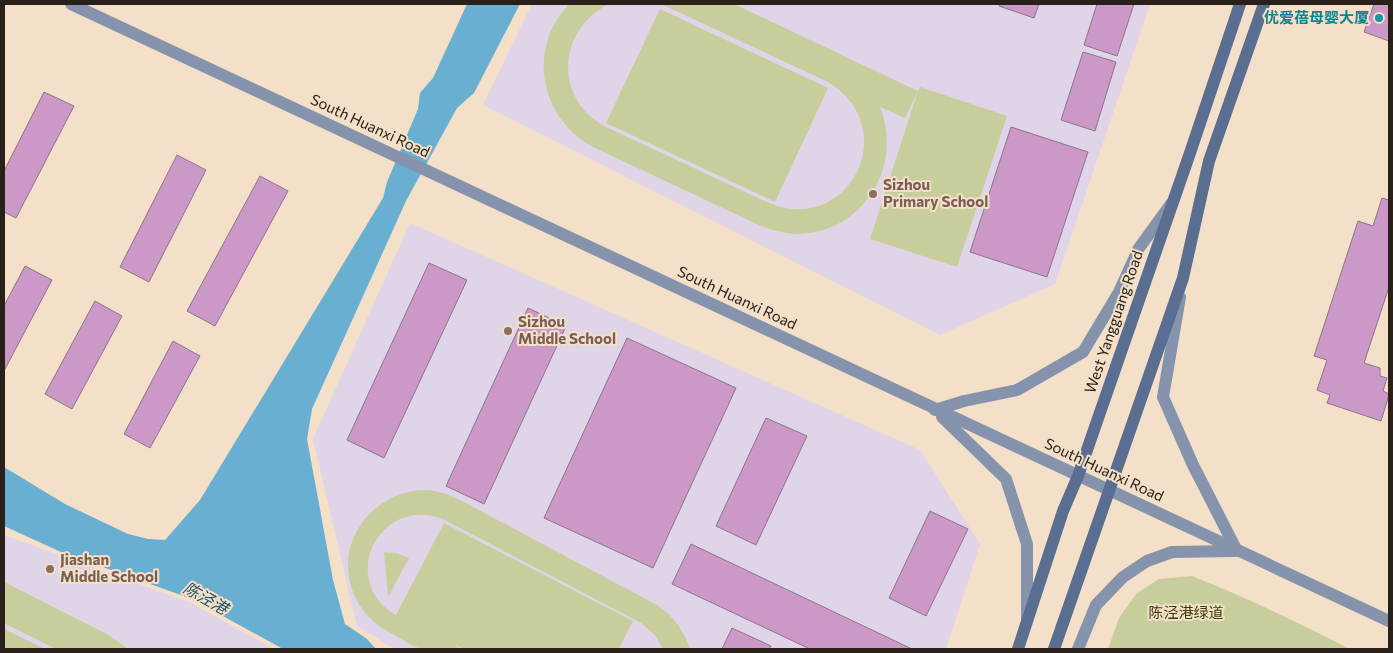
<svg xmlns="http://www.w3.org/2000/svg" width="1393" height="653" font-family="Commissioner,'Noto Sans SC',sans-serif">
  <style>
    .education { fill: #dfd4e8 }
    .green { fill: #c7ce9c }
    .water { fill: #68afd2 }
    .building { fill: #cb98c7; stroke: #8b7689 }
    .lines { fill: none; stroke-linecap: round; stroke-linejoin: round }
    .tertiary { stroke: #8594ac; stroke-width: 12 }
    .secondary { stroke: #596e90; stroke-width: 12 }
    .culture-dot { fill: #0f9aa8; stroke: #f4dfc8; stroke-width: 2 }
    .education-dot { fill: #8d6e63; stroke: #f4dfc8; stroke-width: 2 }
    .labels { text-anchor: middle; stroke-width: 4; stroke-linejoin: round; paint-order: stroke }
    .culture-label { font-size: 15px; font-weight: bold; fill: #0d838f; stroke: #f4dfc8; text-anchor: end }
    .street-label { font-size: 15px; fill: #292119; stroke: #f4dfc8 }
    .education-label { font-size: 15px; font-weight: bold; fill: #785e54; stroke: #f4dfc8; text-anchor: start }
    .park-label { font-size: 15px; fill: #383d09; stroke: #f4dfc8 }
    .water-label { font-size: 16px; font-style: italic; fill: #19526b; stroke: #f4dfc8 }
  </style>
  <rect width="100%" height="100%" fill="#f4dfc8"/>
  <g class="education">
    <path d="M532,4H1150L1055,284L940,335L483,105Z"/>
    <path d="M410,223L920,450L980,544L946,649H395L357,626L313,439Z"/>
    <path d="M4,535L189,602L274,649H4Z"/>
  </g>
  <g class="green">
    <path d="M569,4H609C557,30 553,99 606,127L769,203C849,237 905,126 826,81L661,4H734L918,91L920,87L1007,116L957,267L870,239L918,91L905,118L880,107C904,167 862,234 796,234C783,233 771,230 759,225L595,148C540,120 526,49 569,4Z"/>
    <path d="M660,9L828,88L775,202L606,123Z"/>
    <path d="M429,490L446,494L462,501L657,605C673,616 684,630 690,649H663L655,635L641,623L443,519C379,495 337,581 396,615L444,523L633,621L619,649H463L452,643L461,649C449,649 435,651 423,649C414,648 404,640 396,636C383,629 372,622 363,610C324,557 366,488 429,490Z"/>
    <path d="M384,552L396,553L409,558L388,597Z"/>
    <path d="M1192,576C1246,597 1298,623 1350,649H1108L1119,618L1136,594L1159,579Z"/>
    <path d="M4,582L109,635L128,649H56L4,623Z"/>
    <path d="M4,629L45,649H4Z"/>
  </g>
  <path class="water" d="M467,4H520L474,93L457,108L406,201L312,409L307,439L333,580L345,624L367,639L376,649H283L192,599L61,552L4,526V467L65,504L128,534L148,539L165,540L200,500L383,198L387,182L418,109L420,93L433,78Z"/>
  <g class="building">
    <path d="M1000,4H1039L1034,18L999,6Z"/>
    <path d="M1097,4H1134L1117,56L1084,45Z"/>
    <path d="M1374,4H1389V41L1364,32Z"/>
    <path d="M1083,52L1116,62L1095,131L1061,120Z"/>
    <path d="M44,92L74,106L16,218L4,212V171Z"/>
    <path d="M1011,127L1088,152L1047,277L970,252Z"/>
    <path d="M177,155L206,170L149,282L120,267Z"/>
    <path d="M260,176L288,191L215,326L187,311Z"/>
    <path d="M1382,198L1389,200V287L1364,363L1380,368V376L1387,378L1383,391L1389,394V395L1381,421L1327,403L1330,395L1317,390L1327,360L1314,356L1358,221L1373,226Z"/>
    <path d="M429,263L467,280L384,458L347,440Z"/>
    <path d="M25,266L52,280L4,371V306Z"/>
    <path d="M95,301L122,316L72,409L45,394Z"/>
    <path d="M528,308L566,326L484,504L446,486Z"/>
    <path d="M627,338L736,388L653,568L544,518Z"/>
    <path d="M173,341L200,356L150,448L124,434Z"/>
    <path d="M766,418L807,436L756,545L716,526Z"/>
    <path d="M930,511L968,529L926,616L889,598Z"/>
    <path d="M691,544L912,649H810L672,584Z"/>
    <path d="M732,628L771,646L769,649H722Z"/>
  </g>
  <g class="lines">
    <g class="tertiary">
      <path d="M71,4L1389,621"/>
      <path d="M1180,297L1163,397L1193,465L1237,551"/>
      <path d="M935,410L964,401L1017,390L1083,352L1119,292L1139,248L1171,204"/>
      <path d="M942,417L1006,479L1027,544V619"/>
      <path d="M1078,649L1096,605L1123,577L1147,561L1172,552L1235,551"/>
    </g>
    <g class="secondary">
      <path d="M1018,649L1063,511L1078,476L1190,153L1240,4"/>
      <path d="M1054,649L1183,278L1209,161L1264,4"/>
    </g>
  </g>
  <circle class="culture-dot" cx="1379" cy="18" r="5"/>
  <g class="education-dot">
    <circle cx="873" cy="194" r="5"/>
    <circle cx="508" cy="331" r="5"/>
    <circle cx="50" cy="569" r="5"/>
  </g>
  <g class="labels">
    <g class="culture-label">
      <text x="1369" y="23">优爱蓓母婴大厦</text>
    </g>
    <g class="street-label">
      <text transform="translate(370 126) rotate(25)" y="5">South Huanxi Road</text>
      <text transform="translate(737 298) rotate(25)" y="5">South Huanxi Road</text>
      <text transform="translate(1114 322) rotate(-71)" y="5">West Yangguang Road</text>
      <text transform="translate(1104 470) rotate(25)" y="5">South Huanxi Road</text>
    </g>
    <g class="education-label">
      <text x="883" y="190">Sizhou<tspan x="883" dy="17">Primary School</tspan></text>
      <text x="518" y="327">Sizhou<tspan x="518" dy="17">Middle School</tspan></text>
      <text x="60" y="565">Jiashan<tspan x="60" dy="17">Middle School</tspan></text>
    </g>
    <g class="park-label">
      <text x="1186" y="618">陈泾港绿道</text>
    </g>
    <g class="water-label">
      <text transform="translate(206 598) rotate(29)" y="6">陈泾港</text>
    </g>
  </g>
  <rect width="1393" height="653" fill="none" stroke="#292119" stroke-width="10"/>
</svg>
